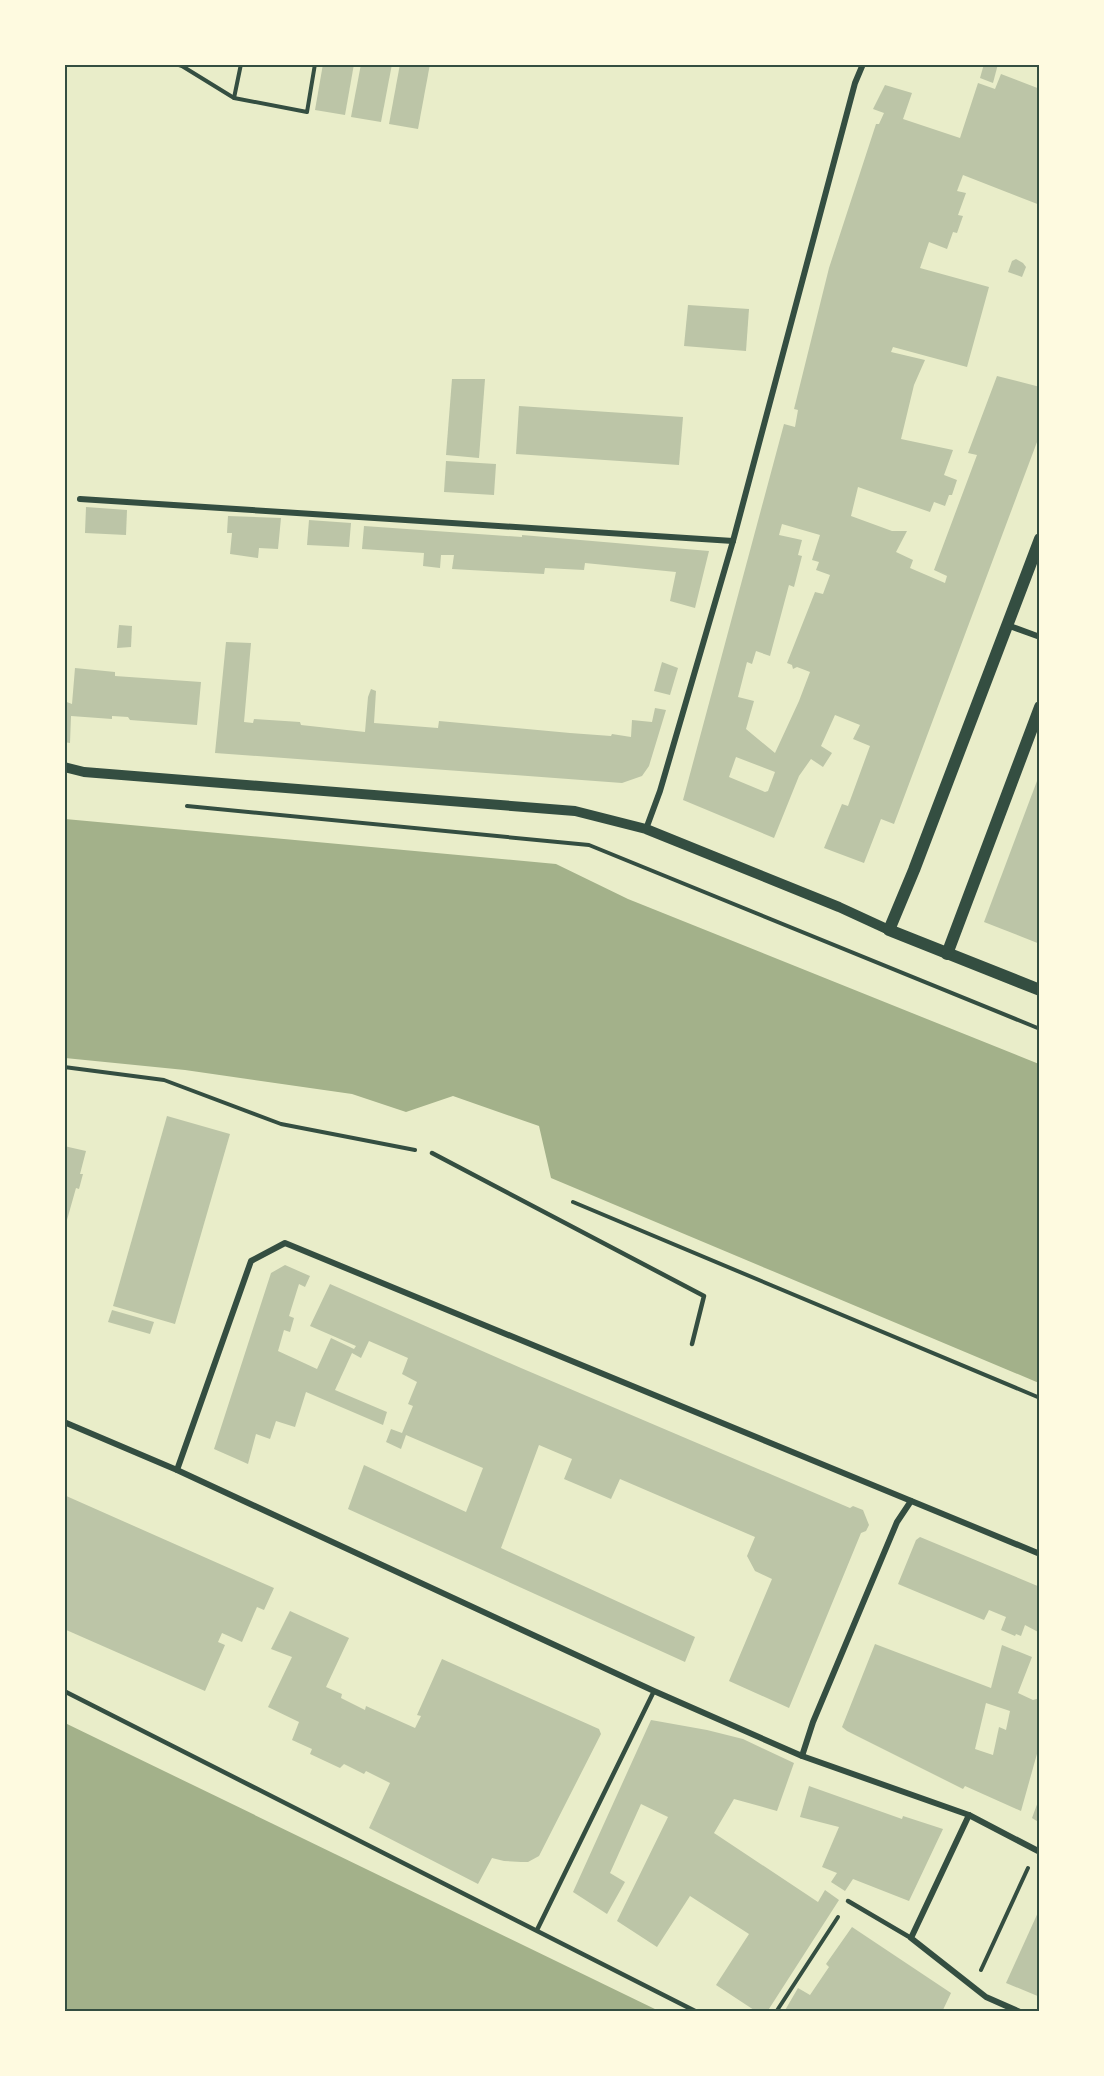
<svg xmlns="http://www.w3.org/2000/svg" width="1104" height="2076" font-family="'IBM Plex Sans',sans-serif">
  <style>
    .water { fill: #a3b18a }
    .building { fill: #bcc5a7; fill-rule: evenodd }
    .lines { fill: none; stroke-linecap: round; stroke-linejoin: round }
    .path { stroke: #344e41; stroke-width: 4 }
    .service { stroke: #344e41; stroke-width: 4.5 }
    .minor { stroke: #344e41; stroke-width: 6 }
    .tertiary { stroke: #344e41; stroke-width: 10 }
    .secondary { stroke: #344e41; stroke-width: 12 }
    .neatline { fill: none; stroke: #344e41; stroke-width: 2 }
  </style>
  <rect width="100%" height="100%" fill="#e9edc9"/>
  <g class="water">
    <path d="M65,819L556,864L628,899L1039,1064V1383L551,1178L539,1126L453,1096L406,1112L352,1094L185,1070L65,1058Z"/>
    <path d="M65,1723L659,2011H65Z"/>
  </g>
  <g class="building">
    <path d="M323,64H354L345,115L315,110Z"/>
    <path d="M361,64H392L381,122L351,117Z"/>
    <path d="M400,64H430L418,129L389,124Z"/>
    <path d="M984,64H998L993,83L980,78Z"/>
    <path d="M1001,74L1040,89V205L963,175L957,191L966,193L958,215L963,216L957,233L953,232L947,249L929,242L920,268L989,287L967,367L893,347L891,352L925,360L914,385L901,439L953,450L944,475L957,480L952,495H949L945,506L934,502L930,512L858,487L851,516L892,531H907L896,552L913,560L910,568L945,583L947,576L934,570L977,455L968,453L997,376L1040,387V434L894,824L881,819L864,863L824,848L842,804L848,806L870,746L853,739L860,725L835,715L821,746L832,753L823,767L811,759L799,776L774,838L683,800L784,424L795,427L798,410L794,409L829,268L876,124H879L884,113L873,109L885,85L912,93L903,119L960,138L978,83L995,89ZM782,524L820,535L812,560L819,562L816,570L830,575L823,594L815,592L787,663L792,665L793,669L797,667L810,672L799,701L775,753L746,729L754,701L738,697L747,662L752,664L756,651L770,656L789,585L794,587L802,556L798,555L802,540L779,535ZM736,757L775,772L768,791L765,792L729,777Z"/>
    <path d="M1016,259L1023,263L1026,267L1022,277L1008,272L1012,261Z"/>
    <path d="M688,305L749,309L746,351L684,346Z"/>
    <path d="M452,379H485L479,458L446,455Z"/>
    <path d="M519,406L683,417L679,465L516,454Z"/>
    <path d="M446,461L496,464L494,495L444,492Z"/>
    <path d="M86,507L127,510L126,535L85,533Z"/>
    <path d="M228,516L281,518L278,549L259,548L258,558L230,554L232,533H227Z"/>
    <path d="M309,520L351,523L349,547L307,545Z"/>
    <path d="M364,526L522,537V535L709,551L695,608L670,601L676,572L585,563L584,570L545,568L544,574L452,569L454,555H441L440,568L423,566L424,553L362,549Z"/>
    <path d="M119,625L132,626L131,647L117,648Z"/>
    <path d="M226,642L251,643L244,722L253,723L254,719L300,722L301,725L365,732L368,697L371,689L376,691L374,723L438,728L439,721L570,733L611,736L612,734L631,737L632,720L652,722L655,708L666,710L649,766L642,776L622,783L215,753Z"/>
    <path d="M662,662L678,668L670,695L654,691Z"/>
    <path d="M75,668L115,672V676L201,682L197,725L130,720L128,717L112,716V719L71,716L70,743L64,742V701L72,704Z"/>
    <path d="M1040,773V944L984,922Z"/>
    <path d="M167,1116L230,1134L175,1324L113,1306Z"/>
    <path d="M64,1146L86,1151L80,1174H83L79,1189L76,1188L65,1227Z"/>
    <path d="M285,1265L310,1276L305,1287L299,1284L289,1316L294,1318L290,1332L284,1330L278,1351L317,1369L331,1338L354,1349L356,1346L310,1326L330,1284L521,1368L850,1508L853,1506L863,1510L869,1525L866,1531L861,1533L789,1708L729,1681L772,1579L755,1571L747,1556L755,1537L620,1479L611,1499L564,1479L572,1459L539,1445L501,1548L695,1637L685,1662L348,1509L364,1465L466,1512L483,1468L406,1435L401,1449L386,1442L391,1429L402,1433L413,1406L408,1404L417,1382L402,1374L408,1358L369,1341L361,1358L352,1353L335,1390L387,1412L383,1425L306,1392L295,1427L276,1421L270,1439L256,1434L248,1464L214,1449L271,1273Z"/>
    <path d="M112,1310L154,1322L150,1334L108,1322Z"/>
    <path d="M64,1495L274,1588L264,1610L257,1607L242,1642L222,1633L218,1642L225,1645L205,1691L64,1629Z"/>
    <path d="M920,1537L1040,1587V1633L1025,1625L1021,1636L1016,1634L1015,1636L1001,1630L1006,1617L989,1610L984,1620L898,1584L916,1540Z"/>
    <path d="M290,1611L349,1638L326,1687L342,1694L341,1698L365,1710L366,1706L415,1728L421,1716L417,1715L442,1659L599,1729L601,1734L539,1856L528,1862H521L504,1861L492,1858L478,1884L369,1828L390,1783L366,1771L364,1774L344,1764L340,1768L310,1754L312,1749L292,1740L299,1722L268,1707L292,1657L271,1649Z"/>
    <path d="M875,1644L991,1688L1002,1645L1032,1657L1018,1693L1033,1700L1040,1698V1735L1037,1740L1040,1743L1021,1811L965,1786L963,1789L847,1731L842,1727ZM986,1703L1010,1711L1006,1730L999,1727L993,1755L975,1749Z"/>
    <path d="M651,1720L707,1730L743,1739L794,1763L777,1811L734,1799L714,1833L818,1902L825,1890L839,1900L767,2012H757L716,1985L749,1934L690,1896L657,1947L617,1921L668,1817L641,1804L610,1873L625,1882L607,1914L573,1892Z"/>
    <path d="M809,1786L902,1819L903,1816L943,1829L909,1901L853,1879L845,1891L831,1882L837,1873L822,1867L839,1827L800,1817Z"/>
    <path d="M1039,1799H1040V1823L1032,1818Z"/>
    <path d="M1040,1908V1997L1006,1983Z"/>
    <path d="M852,1927L951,1993L942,2012H784L798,1988L810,1995L829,1967L826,1964Z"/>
  </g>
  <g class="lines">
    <g class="path">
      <path d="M176,64L182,66L234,98L307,112L315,64"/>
      <path d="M234,98L241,64"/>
      <path d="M187,806L589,845L1040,1029"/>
      <path d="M64,1067L164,1080L281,1124L415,1150"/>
      <path d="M573,1202L1040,1398"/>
      <path d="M981,1970L1028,1868"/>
      <path d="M776,2012L838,1917"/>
    </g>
    <g class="service">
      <path d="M432,1153L704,1296L692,1344"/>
      <path d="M64,1691L697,2012"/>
      <path d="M848,1901L911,1938"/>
      <path d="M537,1930L654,1691"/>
    </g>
    <g class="minor">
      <path d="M80,499L733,541"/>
      <path d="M1007,625L1040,637"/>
      <path d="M646,829L660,791L733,541L855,83L863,64"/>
      <path d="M64,1422L177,1470L654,1691L802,1756L969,1815L1040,1852"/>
      <path d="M177,1470L251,1261L285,1243L1040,1554"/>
      <path d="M802,1756L813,1722L897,1522L911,1501"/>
      <path d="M969,1815L911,1938L986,1997L1020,2012"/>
    </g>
    <path class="tertiary" d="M64,767L84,772L575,811L646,829L839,907L889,930"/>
    <g class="secondary">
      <path d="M1040,539L914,870L889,930L1040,990"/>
      <path d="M947,954L1040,707"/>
    </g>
  </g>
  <rect width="1104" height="2076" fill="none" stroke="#fefae0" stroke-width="132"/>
  <rect x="66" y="66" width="972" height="1944" class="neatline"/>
</svg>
